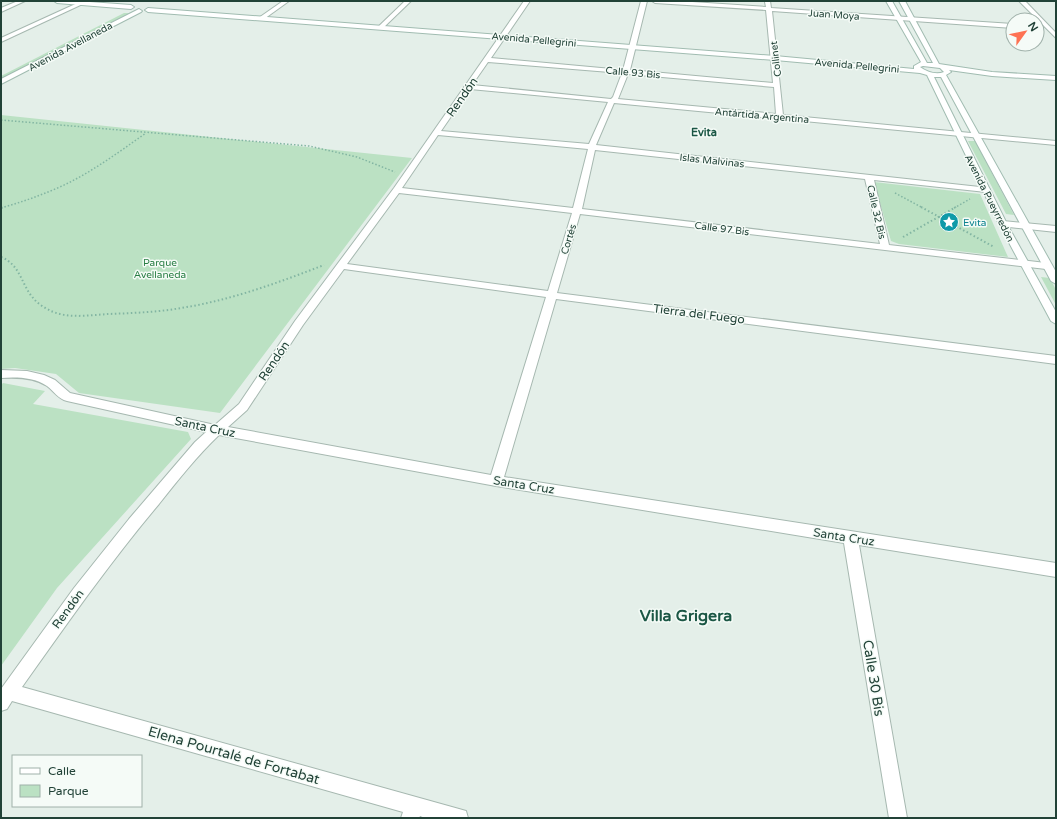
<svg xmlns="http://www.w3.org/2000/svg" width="1057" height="819" font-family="'Varela Round',sans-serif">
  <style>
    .green { fill: #bbe1c3 }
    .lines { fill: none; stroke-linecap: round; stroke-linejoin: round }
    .minor-casing { stroke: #a6b8b0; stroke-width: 2 }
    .secondary-casing { stroke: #a1bcb1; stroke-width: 2 }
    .path-far1 { stroke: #82b5a2; stroke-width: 1.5; stroke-dasharray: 1.5 2; stroke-linecap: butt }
    .path { stroke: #82b5a2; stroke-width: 2; stroke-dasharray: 1.5 2.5; stroke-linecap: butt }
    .minor { fill: #fff; fill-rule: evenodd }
    .secondary { fill: #fff; fill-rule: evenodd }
    .labels { text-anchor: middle; stroke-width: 3; stroke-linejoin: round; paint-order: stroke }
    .far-street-label { font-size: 10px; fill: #214237; stroke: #f5fbf7 }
    .far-culture-label { font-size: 10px; fill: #0d838f; stroke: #f5fbf7; text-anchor: start }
    .far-park-label { font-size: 10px; fill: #277d43; stroke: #f5fbf7 }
    .far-neighbourhood-label { font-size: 11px; font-weight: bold; fill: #1b5745; stroke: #f5fbf7 }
    .street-label { font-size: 12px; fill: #214237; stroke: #f5fbf7 }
    .near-street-label { font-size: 14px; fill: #214237; stroke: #f5fbf7 }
    .near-neighbourhood-label { font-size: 16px; font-weight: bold; fill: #1b5745; stroke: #f5fbf7 }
  </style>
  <rect width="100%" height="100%" fill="#e4efe9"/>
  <g class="green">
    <path d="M124,13H129L1,79V76Z"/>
    <path d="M1,115L412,158L220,413L79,393L56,374L15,368L1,369Z"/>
    <path d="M968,141H975L1014,215L1006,214Z"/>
    <path d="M874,182L980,194L1008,257L899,244L891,241Z"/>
    <path d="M1041,277L1050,278L1056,290V305Z"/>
    <path d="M3,383L45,391L33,404L188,432L191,439L57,588L1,666V385Z"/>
  </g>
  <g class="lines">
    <defs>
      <g id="minor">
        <path d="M18,1H25L1,12V8Z"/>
        <path d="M82,1H89L1,42V38Z"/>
        <path d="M283,1H289L264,19H260V17Z"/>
        <path d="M405,1H411L382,29H378V27Z"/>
        <path d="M524,1H530L491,58L623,70L641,1H647L630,70L773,83L766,10L655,3L652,1H677L766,7L765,2L770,1L771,8L1013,24V28L772,11L783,115L1056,141V145L614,103L596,145L989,188L990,190L989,192H986L874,180L889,245L1046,263L1049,264L1051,266L1049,268L1046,269L580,214L557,293L1056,356V364L556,299L504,477L1056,563V577L859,545L907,818H889L844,543L496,486L219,435C197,456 178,480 159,504C110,562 66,625 22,687L459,809L466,811L468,818H425L420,816L419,818H401L403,812L12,701L7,709L1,711V689L74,588L129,519L195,442L206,432L67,401C58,399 54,391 47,386C34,377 16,377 1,378V370L27,371L44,375L55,380L70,393L215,425L239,404L295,321L394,188ZM488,62L622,73L613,97L611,99L472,85ZM628,74L774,87L776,114L618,99ZM470,89L608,102L589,144L441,131ZM438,135L588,149L573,208L402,188ZM595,150L865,179L880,244L582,209ZM399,193L572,213L548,291L347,264ZM344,269L546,297L491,475L228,427L247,410L303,325Z"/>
        <path d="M1019,1H1025L1056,33V38Z"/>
        <path d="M1003,221L1056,226V232L1000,226L999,224Z"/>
      </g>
      <g id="secondary">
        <path d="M54,1H76L131,5L134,7L131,9L57,3Z"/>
        <path d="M886,1H892L927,63H933L899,1H905L939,64L992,72L1056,76V80L992,76L949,70L951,72L946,75L1056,272V284L1051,281L941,77H934L1007,224L1056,312V324L1051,321L999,224L927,75L920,73L775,60L148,12L145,10L148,8L775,56L914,69V66L921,62ZM923,66L940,68L944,72C936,75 927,72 920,67Z"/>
        <path d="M139,9L142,11L141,12L1,84V79Z"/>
      </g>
    </defs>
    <use href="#minor" class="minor-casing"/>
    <use href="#secondary" class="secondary-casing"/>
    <g class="path-far1">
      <path d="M1,120L309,146L357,157L395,172"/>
      <path d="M895,193L923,208"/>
      <path d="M1,208C22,202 42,195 62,186C92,172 119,152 146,133"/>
      <path d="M954,208L970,199"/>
    </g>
    <g class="path">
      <path d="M921,207L994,247"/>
      <path d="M1,208L4,207"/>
      <path d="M903,237L956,207"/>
      <path d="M1,257C21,265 21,285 34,299C38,304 45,308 51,311C69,319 90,315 109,314C135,313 161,312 187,307C234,299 280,282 324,265"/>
    </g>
    <use href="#minor" class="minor"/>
    <use href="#secondary" class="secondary"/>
  </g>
  <defs>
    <symbol id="sight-disc" viewBox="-11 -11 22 22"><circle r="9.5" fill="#0f9aa8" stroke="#f5fbf7"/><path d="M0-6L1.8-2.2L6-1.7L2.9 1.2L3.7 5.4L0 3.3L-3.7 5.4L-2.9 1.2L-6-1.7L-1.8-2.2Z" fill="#fff"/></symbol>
  </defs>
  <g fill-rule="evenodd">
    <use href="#sight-disc" x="938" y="211" width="22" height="22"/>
  </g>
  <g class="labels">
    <g class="far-street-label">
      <text transform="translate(834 14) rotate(4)" y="4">Juan Moya</text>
      <text transform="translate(534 39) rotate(5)" y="4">Avenida Pellegrini</text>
      <text transform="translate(70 46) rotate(-28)" y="4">Avenida Avellaneda</text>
      <text transform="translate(775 59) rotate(-97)" y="4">Collinet</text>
      <text transform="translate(857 65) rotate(5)" y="4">Avenida Pellegrini</text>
      <text transform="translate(633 72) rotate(5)" y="4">Calle 93 Bis</text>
      <text transform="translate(762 115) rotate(5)" y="4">Antártida Argentina</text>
      <text transform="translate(712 160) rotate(6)" y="4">Islas Malvinas</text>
      <text transform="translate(990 198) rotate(63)" y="4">Avenida Pueyrredón</text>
      <text transform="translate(877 212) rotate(77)" y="4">Calle 32 Bis</text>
      <text transform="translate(722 228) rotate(7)" y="4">Calle 97 Bis</text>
      <text transform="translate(568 239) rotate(-73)" y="4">Cortés</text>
    </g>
    <g class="far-culture-label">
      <text x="963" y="226">Evita</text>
    </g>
    <g class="far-park-label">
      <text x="160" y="266">Parque<tspan x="160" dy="12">Avellaneda</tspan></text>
    </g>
    <g class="far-neighbourhood-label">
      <text x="704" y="136">Evita</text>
    </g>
    <g class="street-label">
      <text transform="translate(462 97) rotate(-55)" y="4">Rendón</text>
      <text transform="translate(699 314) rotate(7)" y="4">Tierra del Fuego</text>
      <text transform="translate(274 361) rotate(-56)" y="4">Rendón</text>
      <text transform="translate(205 427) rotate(12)" y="4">Santa Cruz</text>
      <text transform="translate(524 485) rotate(9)" y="4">Santa Cruz</text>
      <text transform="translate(844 537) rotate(9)" y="4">Santa Cruz</text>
      <text transform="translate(68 609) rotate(-54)" y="4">Rendón</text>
    </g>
    <g class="near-street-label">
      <text transform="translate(874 678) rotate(81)" y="5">Calle 30 Bis</text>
      <text transform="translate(234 755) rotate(16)" y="5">Elena Pourtalé de Fortabat</text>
    </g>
    <g class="near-neighbourhood-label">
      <text x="686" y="621">Villa Grigera</text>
    </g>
  </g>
  <rect width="1057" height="819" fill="none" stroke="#214237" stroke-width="4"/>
  <rect x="12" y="755" width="130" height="52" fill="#f5fbf7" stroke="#a0b1aa"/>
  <rect x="20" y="768" width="20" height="6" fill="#ffffff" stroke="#a0b1aa"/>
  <text x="48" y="775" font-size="12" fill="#214237">Calle</text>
  <rect x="20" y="785" width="20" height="12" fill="#bbe1c3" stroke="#a0b1aa"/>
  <text x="48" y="795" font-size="12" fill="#214237">Parque</text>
  <g transform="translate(1025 32) rotate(57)"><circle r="19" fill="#f5fbf7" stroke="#a0b1aa"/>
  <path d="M0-3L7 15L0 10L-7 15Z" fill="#fe7253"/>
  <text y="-6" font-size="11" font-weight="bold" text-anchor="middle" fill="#214237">N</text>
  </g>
</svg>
